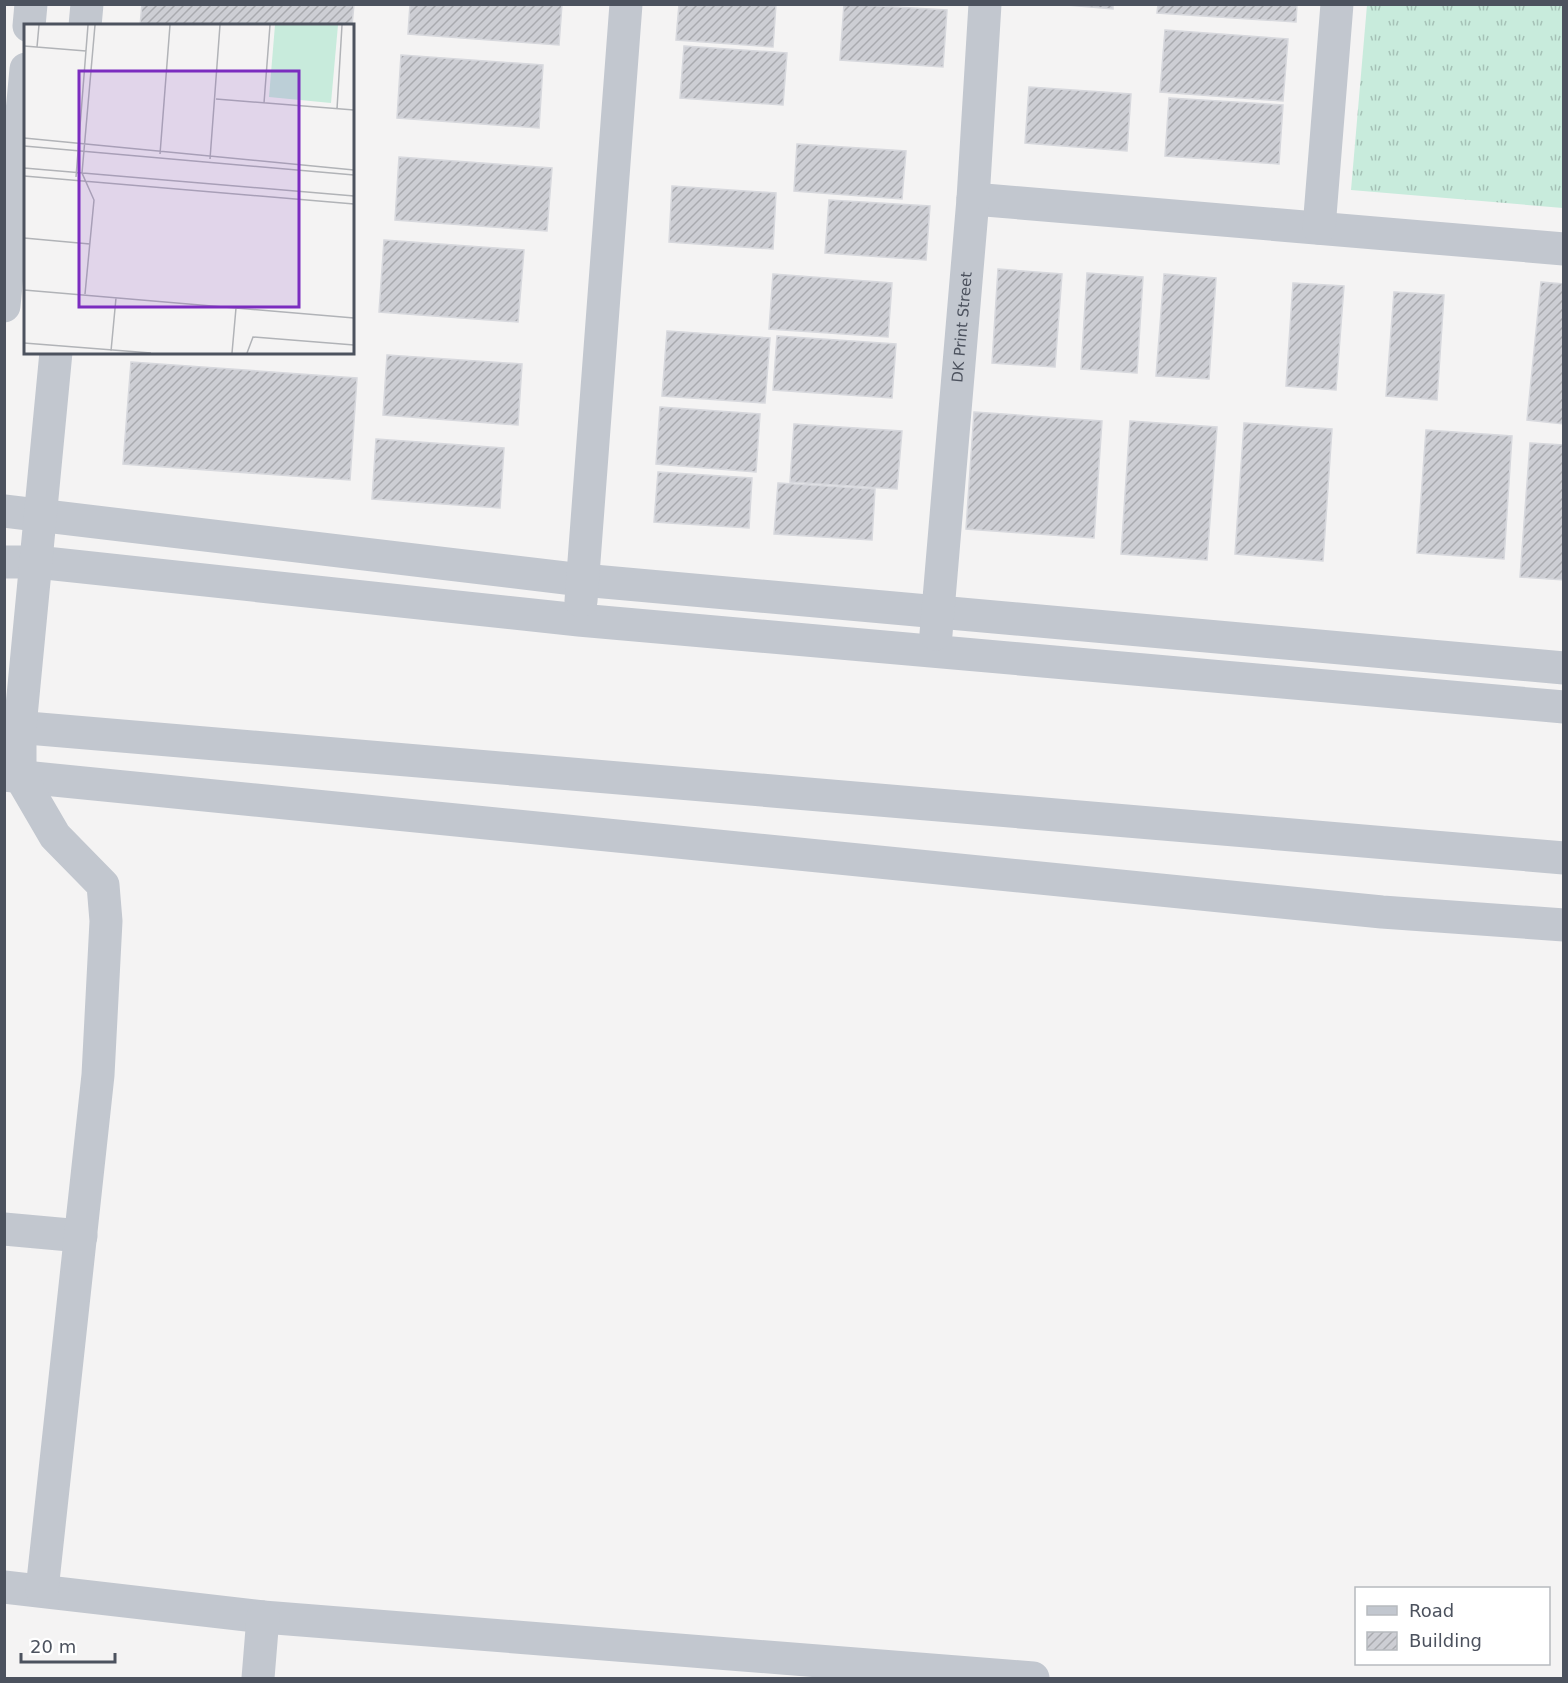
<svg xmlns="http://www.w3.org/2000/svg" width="1568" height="1683" font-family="'DejaVu Sans',sans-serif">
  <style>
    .grass { fill: url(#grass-tufts) }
    .building { fill: url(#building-hatch); stroke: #d7d8dd; stroke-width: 1.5 }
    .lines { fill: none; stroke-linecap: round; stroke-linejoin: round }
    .minor { stroke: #c2c7cf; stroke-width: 33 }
    .labels { text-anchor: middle; stroke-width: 4.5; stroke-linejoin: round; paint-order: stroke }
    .street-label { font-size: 15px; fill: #4c525e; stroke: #fff }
    .inset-road { fill: none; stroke: #b1b3b7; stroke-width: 1.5 }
    .view { fill: #7b2cbf; fill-opacity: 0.15; stroke: #7b2cbf; stroke-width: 3 }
    .inset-edge { fill: none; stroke: #4c525e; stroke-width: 3 }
  </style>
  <defs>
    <pattern id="grass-tufts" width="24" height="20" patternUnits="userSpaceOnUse" patternTransform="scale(1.5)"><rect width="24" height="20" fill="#c8ebdc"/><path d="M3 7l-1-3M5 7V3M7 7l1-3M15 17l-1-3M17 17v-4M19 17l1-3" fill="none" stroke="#a5c1b6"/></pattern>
    <pattern id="building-hatch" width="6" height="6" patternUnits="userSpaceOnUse" patternTransform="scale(1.5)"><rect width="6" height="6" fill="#cdced4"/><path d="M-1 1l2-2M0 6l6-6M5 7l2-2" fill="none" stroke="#a9aaaf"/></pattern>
  </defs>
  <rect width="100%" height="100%" fill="#f4f3f3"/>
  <path class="grass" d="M1367,5H1563V208L1351,190Z"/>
  <g class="building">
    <path d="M142,4H354L352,26H140Z"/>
    <path d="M410,4H562L559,45L408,34Z"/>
    <path d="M679,4H776L773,47L676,40Z"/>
    <path d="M844,4L947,10L943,67L840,60Z"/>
    <path d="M1055,4H1113V9Z"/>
    <path d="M1158,4H1297L1296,22L1157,13Z"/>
    <path d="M1165,30L1288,39L1283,101L1160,92Z"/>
    <path d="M684,46L787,53L783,105L680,98Z"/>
    <path d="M401,55L543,65L539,128L397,118Z"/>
    <path d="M1029,87L1131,94L1127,151L1025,143Z"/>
    <path d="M1169,98L1283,105L1279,164L1165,156Z"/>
    <path d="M797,144L906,151L902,199L794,191Z"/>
    <path d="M399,157L552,168L547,231L395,220Z"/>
    <path d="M672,186L776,193L773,249L669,242Z"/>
    <path d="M829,200L930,206L926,260L825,253Z"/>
    <path d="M384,240L524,250L518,322L379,312Z"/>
    <path d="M998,269L1062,274L1055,367L992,363Z"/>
    <path d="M1087,273L1143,277L1137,373L1081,369Z"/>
    <path d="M773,274L892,283L888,337L769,329Z"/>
    <path d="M1164,274L1216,278L1209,379L1156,376Z"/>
    <path d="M1541,282L1564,284V424L1527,420Z"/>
    <path d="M1293,283L1344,286L1336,390L1286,386Z"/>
    <path d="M1394,292L1444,295L1437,400L1386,396Z"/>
    <path d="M667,331L770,338L765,403L662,396Z"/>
    <path d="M777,336L896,344L892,398L773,390Z"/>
    <path d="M387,355L522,364L518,425L383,415Z"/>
    <path d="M131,362L357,378L350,480L123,464Z"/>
    <path d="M660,407L760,414L756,472L656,464Z"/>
    <path d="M974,412L1102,421L1094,538L966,529Z"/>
    <path d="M1130,421L1217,427L1207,560L1121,554Z"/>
    <path d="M1244,423L1332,429L1323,561L1235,554Z"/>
    <path d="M794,424L902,431L897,489L790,482Z"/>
    <path d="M1426,430L1512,436L1504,559L1417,553Z"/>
    <path d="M376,439L504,448L500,508L372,499Z"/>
    <path d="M1530,443L1564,445V580L1520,577Z"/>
    <path d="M658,472L752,478L749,528L654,522Z"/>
    <path d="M778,483L875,489L872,540L774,534Z"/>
  </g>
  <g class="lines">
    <g class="minor">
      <path d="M29,26L31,4"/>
      <path d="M85,26L87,4"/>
      <path d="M973,199L1564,249"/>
      <path d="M1319,228L1337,4"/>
      <path d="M4,306L26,69"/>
      <path d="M4,511L582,580L1564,668"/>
      <path d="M4,562H36L579,620L1564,707"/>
      <path d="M581,601L626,4"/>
      <path id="s1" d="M936,634L973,199L985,4"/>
      <path d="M4,726L1564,858"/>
      <path d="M4,775L1382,912L1564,925"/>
      <path d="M4,1229L81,1236"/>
      <path d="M4,1587L263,1617L1033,1678"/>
      <path d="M42,1590L98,1075L106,921L103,885L55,836L20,776V727L56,352"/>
      <path d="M258,1678L263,1617"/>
    </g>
  </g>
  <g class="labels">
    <g class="street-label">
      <text dy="5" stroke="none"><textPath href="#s1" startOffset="308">DK Print Street</textPath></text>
    </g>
  </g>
  <g transform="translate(24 24)">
    <rect width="330" height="330" fill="#f4f3f3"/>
    <path d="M251,1H314L307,79L245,73Z" fill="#c8ebdc"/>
    <path class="inset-road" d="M0,22L62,27M13,23L15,1M192,75L330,86M240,79L246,1M313,85L318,1M0,114L330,146M0,122L330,151M136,130L146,1M186,135L196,1M0,144L330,172M0,152L330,180M52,153L64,1M0,214L66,220M0,266L330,294M61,270L70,176L58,149L71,1M0,319L127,329M87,327L92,274M208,329L212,284M223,329L229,313L330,321"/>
    <path class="view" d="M55,47H275V283H55Z"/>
    <rect width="330" height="330" class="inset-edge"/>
  </g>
  <rect width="1568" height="1683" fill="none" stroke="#4c525e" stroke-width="12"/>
  <rect x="1355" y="1587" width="195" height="78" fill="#ffffff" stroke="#b7babf" stroke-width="1.5"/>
  <rect x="1367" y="1606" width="30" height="9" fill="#c2c7cf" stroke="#b7babf" stroke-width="1.5"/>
  <text x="1409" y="1617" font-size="18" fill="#4c525e">Road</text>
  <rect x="1367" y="1632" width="30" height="18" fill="url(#building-hatch)" stroke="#b7babf" stroke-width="1.5"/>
  <text x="1409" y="1647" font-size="18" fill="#4c525e">Building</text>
  <path d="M21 1653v9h94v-9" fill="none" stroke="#4c525e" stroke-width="3"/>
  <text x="30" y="1653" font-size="18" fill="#4c525e" stroke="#ffffff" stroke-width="4.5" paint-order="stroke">20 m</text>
</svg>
